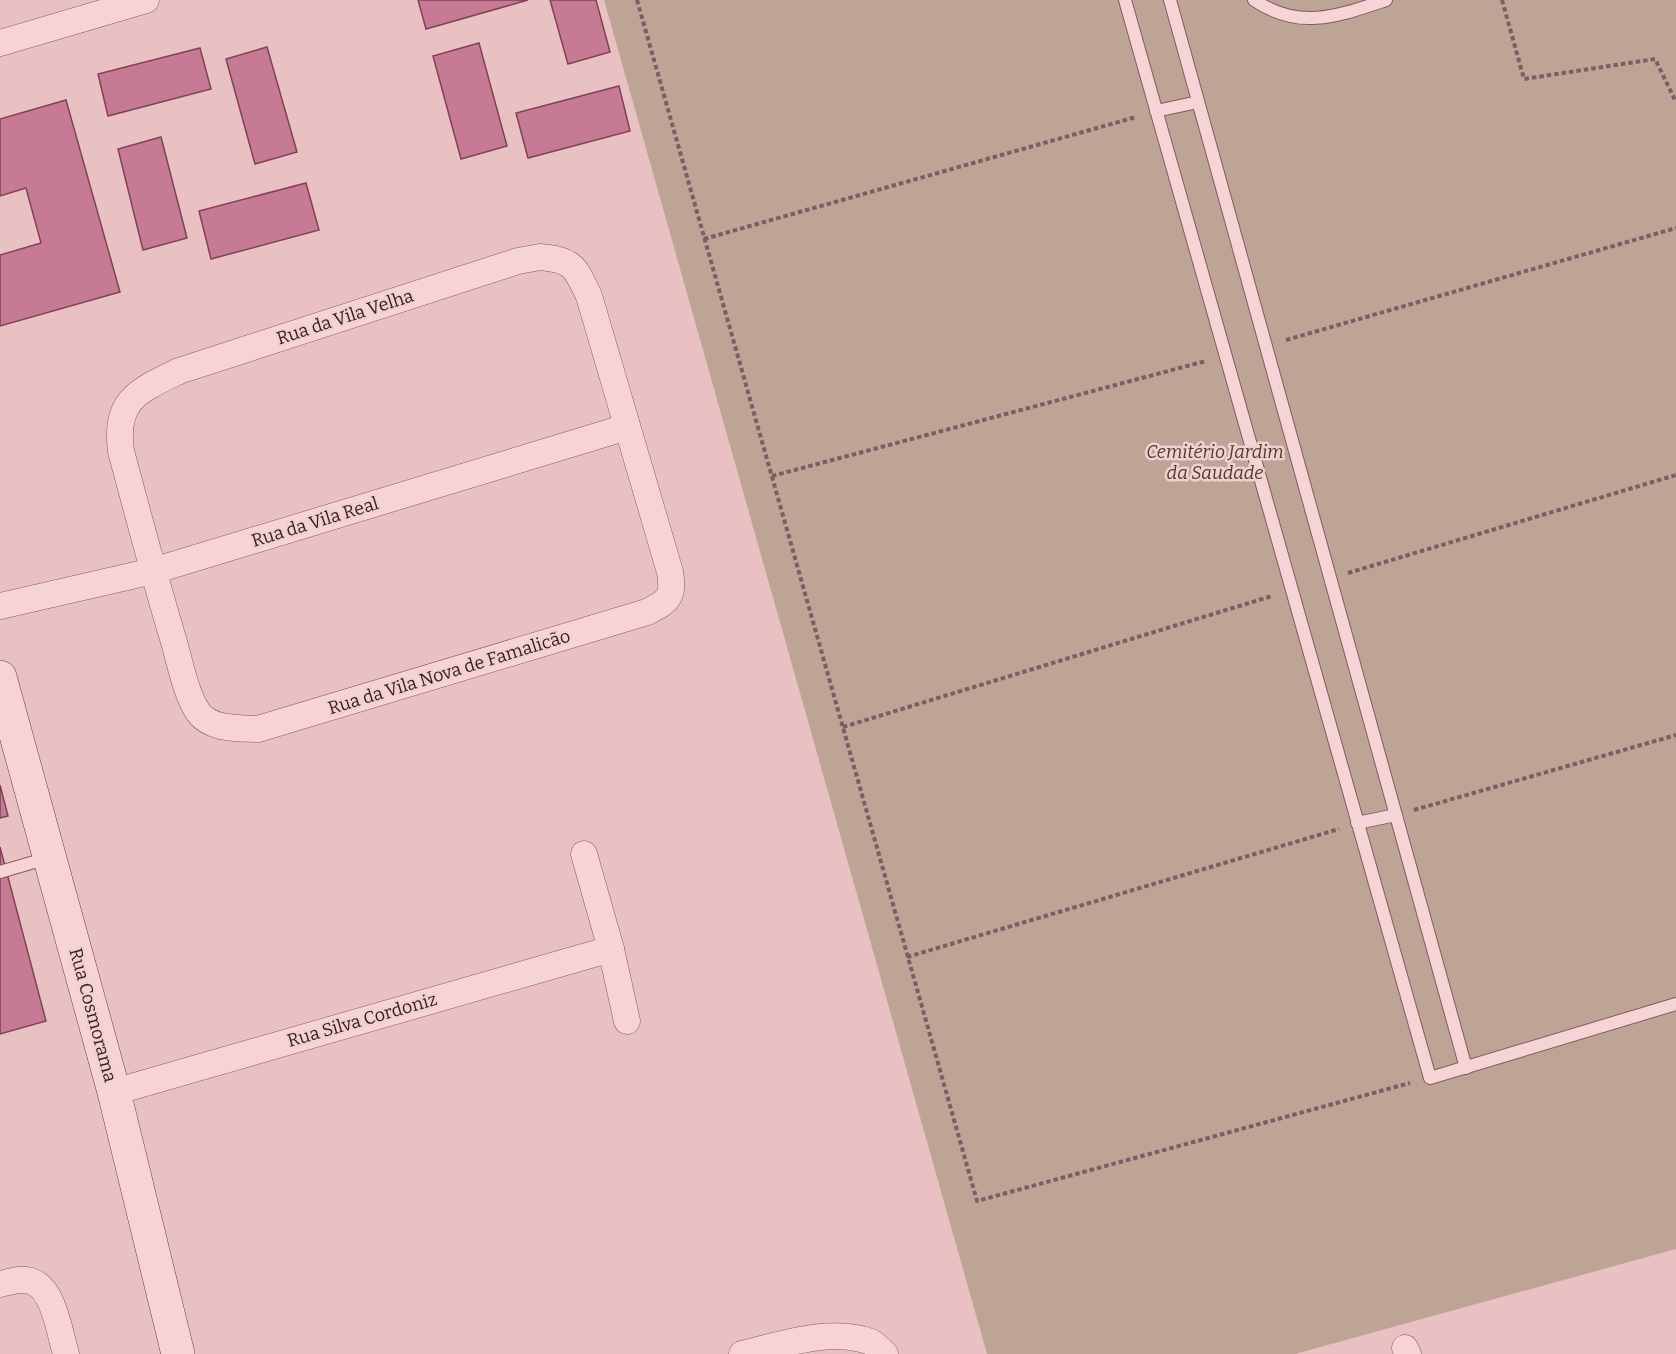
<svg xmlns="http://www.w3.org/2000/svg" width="1676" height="1354" font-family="Bitter,serif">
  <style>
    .cemetery { fill: #bda495 }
    .building { fill: #c67a93; stroke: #804258; stroke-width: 1.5 }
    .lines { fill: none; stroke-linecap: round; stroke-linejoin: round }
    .service-casing { stroke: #835a63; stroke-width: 14 }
    .minor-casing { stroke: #835a63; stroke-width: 27 }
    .secondary-casing { stroke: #643d47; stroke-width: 34 }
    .path { stroke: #835a63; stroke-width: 4; stroke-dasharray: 4.5 3; stroke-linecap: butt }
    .service { stroke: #f6d4d5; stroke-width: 12 }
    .minor { stroke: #f6d4d5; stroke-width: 26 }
    .secondary { stroke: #f6d4d5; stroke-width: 33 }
    .labels { text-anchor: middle; stroke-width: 5; stroke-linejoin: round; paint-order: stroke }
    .street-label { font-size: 18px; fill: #331d23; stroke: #f2d0d2 }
    .park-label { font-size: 18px; font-style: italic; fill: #4e3a25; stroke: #f2d0d2 }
  </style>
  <rect width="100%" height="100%" fill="#eac1c3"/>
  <path class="cemetery" d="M604,0H1676V1249L1295,1354H987Z"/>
  <g class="building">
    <path d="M418,0H528L426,29Z"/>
    <path d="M550,0H596L610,52L568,64Z"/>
    <path d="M479,43L507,146L461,159L433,56Z"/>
    <path d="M267,47L297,152L255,164L226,59Z"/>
    <path d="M200,48L211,89L108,116L98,74Z"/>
    <path d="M619,86L630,131L528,158L516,113Z"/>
    <path d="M66,100L120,292L0,326V255L41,243L26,188L0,196V119Z"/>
    <path d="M161,137L187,238L143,250L118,149Z"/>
    <path d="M306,183L319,230L211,259L199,211Z"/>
    <path d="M0,785L8,816L0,818Z"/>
    <path d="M0,847L46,1021L0,1034Z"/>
  </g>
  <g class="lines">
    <defs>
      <g id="service">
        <path d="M1125,0L1430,1078L1676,1004"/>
        <path d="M1170,0L1466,1068"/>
        <path d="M1254,0C1300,31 1338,16 1386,0"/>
        <path d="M1156,111L1198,102"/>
        <path d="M1357,823L1396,815"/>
        <path d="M0,872L48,858"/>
      </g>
      <g id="minor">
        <path d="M0,43L146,0"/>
        <path d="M540,257C574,260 575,267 589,296L670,572C674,597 669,601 647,612L258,729C238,728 211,730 198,712C186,694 180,663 174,642C155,579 138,515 121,451C114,400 138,391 179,371L518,261Z"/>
        <path d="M0,606L153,571L627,427"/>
        <path d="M584,854L611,949L627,1021"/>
        <path d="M114,1092L611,949"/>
        <path d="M0,1284C10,1282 22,1277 33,1282C54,1290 60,1334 66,1354"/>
        <path d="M1405,1348L1408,1354"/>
        <path d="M742,1354C780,1345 832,1327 871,1342C876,1345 881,1350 885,1354"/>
      </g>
      <path id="secondary" d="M0,677L114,1092L178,1354"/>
    </defs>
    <use href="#service" class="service-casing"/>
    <use href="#minor" class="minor-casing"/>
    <use href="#secondary" class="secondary-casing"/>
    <g class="path">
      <path d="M637,0L977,1201L1410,1083"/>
      <path d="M1502,0L1524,79L1655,59L1676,102"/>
      <path d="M704,239L1136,117"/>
      <path d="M1286,340L1676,228"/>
      <path d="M772,476L1206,361"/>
      <path d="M1348,573L1676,475"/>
      <path d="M843,727L1272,596"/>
      <path d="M1414,810L1676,735"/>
      <path d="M907,957L1339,829"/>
    </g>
    <use href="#service" class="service"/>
    <use href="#minor" class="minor"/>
    <use href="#secondary" class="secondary"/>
  </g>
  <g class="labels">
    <g class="street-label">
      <text transform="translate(345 317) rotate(-18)" y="6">Rua da Vila Velha</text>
      <text transform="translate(315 522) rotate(-17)" y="6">Rua da Vila Real</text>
      <text transform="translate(449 672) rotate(-17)" y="6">Rua da Vila Nova de Famalicão</text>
      <text transform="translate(93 1015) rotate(75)" y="6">Rua Cosmorama</text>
      <text transform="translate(362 1020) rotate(-16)" y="6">Rua Silva Cordoniz</text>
    </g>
    <g class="park-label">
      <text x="1215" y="458">Cemitério Jardim<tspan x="1215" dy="21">da Saudade</tspan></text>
    </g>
  </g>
</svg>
